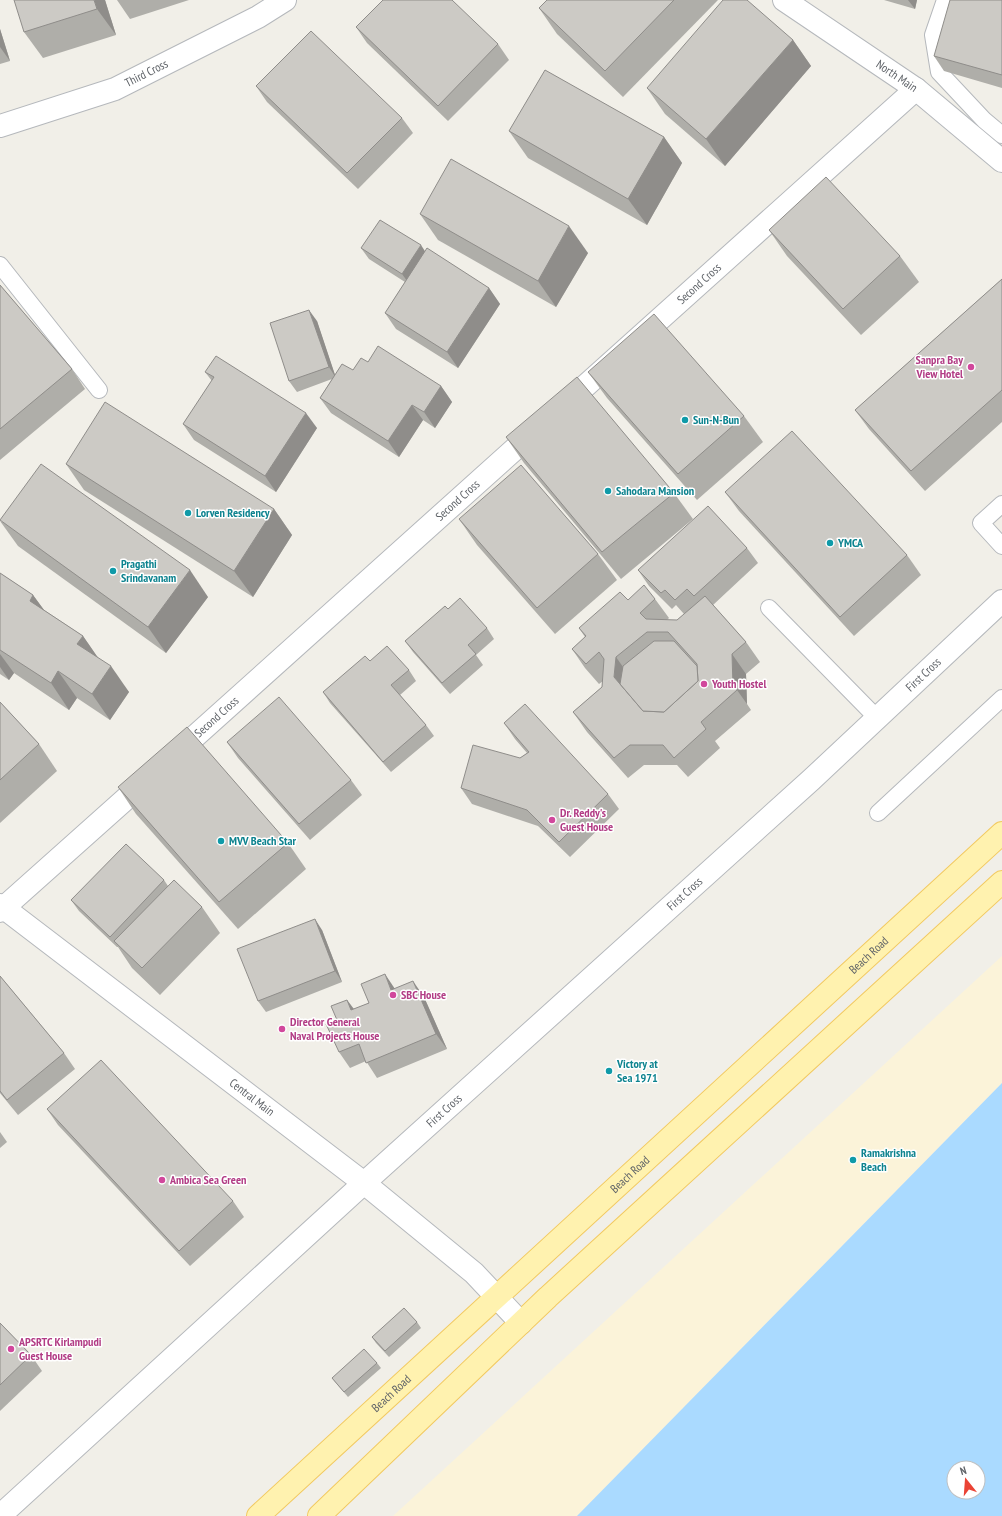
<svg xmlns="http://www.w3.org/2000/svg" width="1002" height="1516" font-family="'PT Sans Narrow',sans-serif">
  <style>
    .sand { fill: #fbf3d9 }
    .water { fill: #aadaff; fill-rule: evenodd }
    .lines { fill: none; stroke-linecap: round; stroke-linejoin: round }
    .service-casing { stroke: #b5b8bc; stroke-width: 18 }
    .minor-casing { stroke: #b5b8bc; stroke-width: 24 }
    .tertiary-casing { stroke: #b5b8bc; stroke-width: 24 }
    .primary-casing { stroke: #f2c960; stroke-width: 24 }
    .service { stroke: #fff; stroke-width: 16 }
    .minor { stroke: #fff; stroke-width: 22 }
    .tertiary { stroke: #fff; stroke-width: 22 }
    .primary { stroke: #fff2af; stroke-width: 22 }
    .wall { fill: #afaea9 }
    .shaded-wall { fill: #8f8d8a }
    .building { fill: #cccac5; stroke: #8f8d8a; fill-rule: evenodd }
    .hotel-dot { fill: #d1479c; stroke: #fff; stroke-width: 1.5 }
    .culture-dot { fill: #0f9aa8; stroke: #fff; stroke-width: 1.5 }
    .labels { text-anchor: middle; stroke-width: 3; stroke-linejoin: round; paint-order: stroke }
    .street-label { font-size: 12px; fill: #5f6368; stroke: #fff }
    .hotel-label { font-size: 12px; font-weight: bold; fill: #b23c85; stroke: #fff; text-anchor: start }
    .culture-label { font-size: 12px; font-weight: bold; fill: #0d838f; stroke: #fff; text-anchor: start }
  </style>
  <rect width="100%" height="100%" fill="#f1efe8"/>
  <path class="sand" d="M1002,956V1083L577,1516H393Z"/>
  <path class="water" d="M1002,1083V1516H577ZM954,1468H978V1492H954Z"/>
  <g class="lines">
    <defs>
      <g id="service">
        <path d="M945,0L933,35L939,72L984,120L1002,135"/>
        <path d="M0,265L99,390"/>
        <path d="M1002,504L981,523L1002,546"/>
        <path d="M769,608L877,718"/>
        <path d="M878,813L1002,698"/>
      </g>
      <g id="minor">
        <path id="s1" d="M0,126L115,89L258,17L285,0"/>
        <path id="s2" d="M563,406L916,89"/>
        <path id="s3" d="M172,757L536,430"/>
        <path id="s4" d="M0,905L364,1183L474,1273L521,1323"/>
        <path d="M0,911L148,779"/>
        <path id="s5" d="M3,1513L364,1183L811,780L1002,601"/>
      </g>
      <g id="tertiary">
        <path id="s6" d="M784,0L916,89L1002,161"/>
      </g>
      <g id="primary">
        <path id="s7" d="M258,1516L1002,833"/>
        <path d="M319,1516L548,1297L1002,882"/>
      </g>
    </defs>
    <use href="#service" class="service-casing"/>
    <use href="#minor" class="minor-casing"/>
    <use href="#tertiary" class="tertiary-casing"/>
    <use href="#primary" class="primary-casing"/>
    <use href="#service" class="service"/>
    <use href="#minor" class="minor"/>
    <use href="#tertiary" class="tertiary"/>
    <use href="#primary" class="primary"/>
  </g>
  <g class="wall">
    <path d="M105,0L116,35L43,58L24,32Z"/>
    <path d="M117,0H189L130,19Z"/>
    <path d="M547,0H718L623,97L557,34L539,8Z"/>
    <path d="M884,0H917L915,9Z"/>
    <path d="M1002,0V88L944,71L934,56Z"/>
    <path d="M356,27L498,44L509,60L448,121L367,43Z"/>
    <path d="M0,29L10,61L0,64Z"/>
    <path d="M793,40L811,66L725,166L665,114L647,88Z"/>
    <path d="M256,86L402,118L413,133L358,189L267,102Z"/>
    <path d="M509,131L664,137L682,163L647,225L528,158Z"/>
    <path d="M420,214L588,253L556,307L438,240Z"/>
    <path d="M769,230L900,256L919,282L861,335L787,256Z"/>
    <path d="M361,248L425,252L489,288L500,304L458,368L396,329L385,313L405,282L369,259Z"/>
    <path d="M1002,279V422L925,491L869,429L855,410Z"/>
    <path d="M0,285L72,369L85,389L0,460Z"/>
    <path d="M317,321L335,375L353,370L368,362L441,386L452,402L435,428L423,420L399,457L331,413L320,398L332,379L297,392L289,381Z"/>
    <path d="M205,372L317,428L276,492L194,440L183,424L212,381Z"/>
    <path d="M588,372L744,416L763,442L697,500L607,398Z"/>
    <path d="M506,437L674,493L693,519L621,579L524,463Z"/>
    <path d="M66,464L274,509L292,535L253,597L84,490Z"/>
    <path d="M725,492L907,555L921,575L854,636L739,511Z"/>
    <path d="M459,519L598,554L617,580L555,634L477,545Z"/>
    <path d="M0,521L208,597L166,653L18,546Z"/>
    <path d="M747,548L758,563L713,605L746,642L760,662L746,674L747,704L751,710L715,741L720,748L688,777L677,765H644L628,778L587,732L573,712L602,687L603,681L599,684L585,668L572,649L585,637L579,628L628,600L655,599L669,618L667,620H677L684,614L676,605L672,609L649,586L638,570Z"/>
    <path d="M0,573L33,595L44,610L83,636L98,658L129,692L110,720L77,698L69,710L14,673L9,680L0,674Z"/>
    <path d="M448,609L487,628L494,639L476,655L483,665L450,694L413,652L405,641Z"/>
    <path d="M370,661L409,670L416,681L400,695L426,725L434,736L391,772L330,703L323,692Z"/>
    <path d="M0,702L39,744L57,771L0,823Z"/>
    <path d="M504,723L608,794L619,809L570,857L538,826L472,804L461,788L520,758L527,753L515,739Z"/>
    <path d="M227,742L351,780L362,795L310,840L238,758Z"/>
    <path d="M118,787L288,843L306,869L238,929L136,814Z"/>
    <path d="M164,880L168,886L202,907L220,933L160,995L132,968L118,947H117L79,911L71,900Z"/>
    <path d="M322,930L342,982L266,1012L258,1001Z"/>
    <path d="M0,976L64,1053L75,1069L18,1115L0,1093Z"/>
    <path d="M395,989L424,997L447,1049L377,1078L366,1061L350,1068L339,1052L337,1020L347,1000L354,1009L369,1003Z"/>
    <path d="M47,1109L233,1201L244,1217L190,1266L58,1125Z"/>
    <path d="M0,1132L7,1142L0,1148Z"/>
    <path d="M417,1322L421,1328L389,1357L376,1343L372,1337Z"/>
    <path d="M0,1323L31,1355L42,1371L0,1411Z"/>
    <path d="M377,1363L381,1368L348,1397L336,1383L332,1378Z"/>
  </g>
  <g class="shaded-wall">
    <path d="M94,0H105L116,35L97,9Z"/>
    <path d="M908,0H917L915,9Z"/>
    <path d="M0,29L10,61L0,47Z"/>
    <path d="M793,40L811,66L725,166L706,139Z"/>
    <path d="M664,137L682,163L647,225L628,199Z"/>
    <path d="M569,226L588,253L556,307L538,281Z"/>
    <path d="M421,245L428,256L410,285L402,274Z"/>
    <path d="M489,288L500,304L458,368L447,352Z"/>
    <path d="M309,310L317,321L336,378L329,367Z"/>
    <path d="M441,386L452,402L435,428L424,412Z"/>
    <path d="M412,405L423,420L399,457L388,441Z"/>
    <path d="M306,413L317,428L276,492L265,476Z"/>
    <path d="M274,509L292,535L253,597L234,571Z"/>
    <path d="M190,570L208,597L166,653L148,627Z"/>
    <path d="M33,595L52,621L30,601Z"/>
    <path d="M83,636L101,662L77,644Z"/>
    <path d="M0,654L14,673L9,680L0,667Z"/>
    <path d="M732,654L746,674L747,704L737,690L733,686Z"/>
    <path d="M616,657L630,677L628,695L614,677Z"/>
    <path d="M111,666L129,692L110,720L92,694Z"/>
    <path d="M58,671L77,698L69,710L51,683Z"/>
    <path d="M315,919L322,930L342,982L335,971Z"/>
    <path d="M385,974L395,989L391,990Z"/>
    <path d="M413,981L424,997L447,1049L436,1034Z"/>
    <path d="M347,1000L358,1015L351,1010Z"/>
  </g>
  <g class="building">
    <path d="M14,0H94L97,9L24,32Z"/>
    <path d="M383,0H452L498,44L438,106L356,27Z"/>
    <path d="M547,0H674L605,71L539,8Z"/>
    <path d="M723,0H747L793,40L706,139L647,88Z"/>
    <path d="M950,0H1002V75L934,56Z"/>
    <path d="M311,31L402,118L347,173L256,86Z"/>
    <path d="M545,70L664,137L628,199L509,131Z"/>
    <path d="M451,159L569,226L538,281L420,214Z"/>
    <path d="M826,177L900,256L843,309L769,230Z"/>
    <path d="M380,220L421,245L402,274L361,248Z"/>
    <path d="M427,248L489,288L447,352L385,313Z"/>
    <path d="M1002,279V390L911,471L855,410Z"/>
    <path d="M0,285L72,369L0,429Z"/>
    <path d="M309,310L329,367L289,381L270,323Z"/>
    <path d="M654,314L744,416L678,474L588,372Z"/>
    <path d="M378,346L441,386L424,412L412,405L388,441L320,398L342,364L353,370L361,358L368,362Z"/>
    <path d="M216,356L306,413L265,476L183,424L214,377L205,372Z"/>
    <path d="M577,377L674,493L602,552L506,437Z"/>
    <path d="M105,402L274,509L234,571L66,464Z"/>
    <path d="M792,431L907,555L840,617L725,492Z"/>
    <path d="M41,464L190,570L148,627L0,520Z"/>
    <path d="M521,465L598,554L537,608L459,519Z"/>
    <path d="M708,506L747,548L694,596L687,589L675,600L665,590L661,593L638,570Z"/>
    <path d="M0,573L33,595L30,601L83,636L77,644L111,666L92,694L58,671L51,683L0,650Z"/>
    <path d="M644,585L655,599L640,613L646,619L677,620L705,596L746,642L732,654L733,686L737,690L701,722L706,729L674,758L663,745H630L614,758L573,712L602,687L604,659L599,652L586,664L572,649L586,636L579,628L620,592L628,600ZM647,632H668L697,664L698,681L664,712L643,711L614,677L616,657Z"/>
    <path d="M460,598L487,628L468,645L476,654L442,683L405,641L445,606L448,609Z"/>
    <path d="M654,641H674L697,666L698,681L664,712L643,711L620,684L623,666Z"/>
    <path d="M387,646L409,670L391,685L426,725L383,762L323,692L365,656L370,661Z"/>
    <path d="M279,697L351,780L299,824L227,742Z"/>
    <path d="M0,702L39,744L0,780Z"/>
    <path d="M525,704L608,794L559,842L527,810L461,788L473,745L520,758L529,752L504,723Z"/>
    <path d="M187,727L288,843L219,902L118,787Z"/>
    <path d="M126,844L164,880L110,937L71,900Z"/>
    <path d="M174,880L202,907L142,968L114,941Z"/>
    <path d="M315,919L335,971L258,1001L237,949Z"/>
    <path d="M385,974L391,990L413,981L436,1034L366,1063L359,1044L339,1052L326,1024L337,1020L331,1006L347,1000L351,1010L369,1003L361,984Z"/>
    <path d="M0,976L64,1053L7,1100L0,1091Z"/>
    <path d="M101,1060L233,1201L179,1251L47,1109Z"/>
    <path d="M404,1308L417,1322L385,1351L372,1337Z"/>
    <path d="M0,1323L31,1355L0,1385Z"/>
    <path d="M364,1349L377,1363L344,1392L332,1378Z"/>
  </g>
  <g class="hotel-dot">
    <circle cx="971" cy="367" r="4"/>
    <circle cx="704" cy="684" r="4"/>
    <circle cx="552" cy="820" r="4"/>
    <circle cx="393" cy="995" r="4"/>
    <circle cx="282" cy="1029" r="4"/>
    <circle cx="162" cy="1180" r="4"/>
    <circle cx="11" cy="1349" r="4"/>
  </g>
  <g class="culture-dot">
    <circle cx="685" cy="420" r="4"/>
    <circle cx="608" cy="491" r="4"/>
    <circle cx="188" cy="513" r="4"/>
    <circle cx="830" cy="543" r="4"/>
    <circle cx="113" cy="571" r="4"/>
    <circle cx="221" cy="841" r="4"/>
    <circle cx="609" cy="1071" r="4"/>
    <circle cx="853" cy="1160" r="4"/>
  </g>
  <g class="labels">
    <g class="street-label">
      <text dy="4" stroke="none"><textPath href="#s1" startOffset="156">Third Cross</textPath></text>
      <text dy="4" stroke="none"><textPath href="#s6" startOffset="136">North Main</textPath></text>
      <text dy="4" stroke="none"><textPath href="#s2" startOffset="183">Second Cross</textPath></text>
      <text dy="4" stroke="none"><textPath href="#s3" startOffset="384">Second Cross</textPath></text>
      <text dy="4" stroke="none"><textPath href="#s5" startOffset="1245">First Cross</textPath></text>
      <text dy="4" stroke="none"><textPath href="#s3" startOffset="60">Second Cross</textPath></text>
      <text dy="4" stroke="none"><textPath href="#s5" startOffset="921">First Cross</textPath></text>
      <text dy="4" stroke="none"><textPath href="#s7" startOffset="829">Beach Road</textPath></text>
      <text dy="4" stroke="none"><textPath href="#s4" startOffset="317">Central Main</textPath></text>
      <text dy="4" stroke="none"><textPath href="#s5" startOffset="597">First Cross</textPath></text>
      <text dy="4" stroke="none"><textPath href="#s7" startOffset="505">Beach Road</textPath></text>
      <text dy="4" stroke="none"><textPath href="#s7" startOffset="181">Beach Road</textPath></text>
    </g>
    <g class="hotel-label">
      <text x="963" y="364" text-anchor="end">Sanpra Bay<tspan x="963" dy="14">View Hotel</tspan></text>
      <text x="712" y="688">Youth Hostel</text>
      <text x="560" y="817">Dr. Reddy's<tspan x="560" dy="14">Guest House</tspan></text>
      <text x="401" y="999">SBC House</text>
      <text x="290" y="1026">Director General<tspan x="290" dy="14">Naval Projects House</tspan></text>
      <text x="170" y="1184">Ambica Sea Green</text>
      <text x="19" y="1346">APSRTC Kirlampudi<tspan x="19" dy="14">Guest House</tspan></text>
    </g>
    <g class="culture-label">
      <text x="693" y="424">Sun-N-Bun</text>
      <text x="616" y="495">Sahodara Mansion</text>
      <text x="196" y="517">Lorven Residency</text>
      <text x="838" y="547">YMCA</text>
      <text x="121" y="568">Pragathi<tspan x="121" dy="14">Srindavanam</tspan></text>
      <text x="229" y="845">MVV Beach Star</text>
      <text x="617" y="1068">Victory at<tspan x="617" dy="14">Sea 1971</tspan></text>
      <text x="861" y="1157">Ramakrishna<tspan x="861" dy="14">Beach</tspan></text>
    </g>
  </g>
  <g transform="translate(966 1480) rotate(343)"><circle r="19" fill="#ffffff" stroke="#bfc1c3"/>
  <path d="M0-3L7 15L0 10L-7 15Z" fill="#ea4335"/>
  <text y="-6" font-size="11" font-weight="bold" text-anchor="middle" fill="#5f6368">N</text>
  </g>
</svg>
